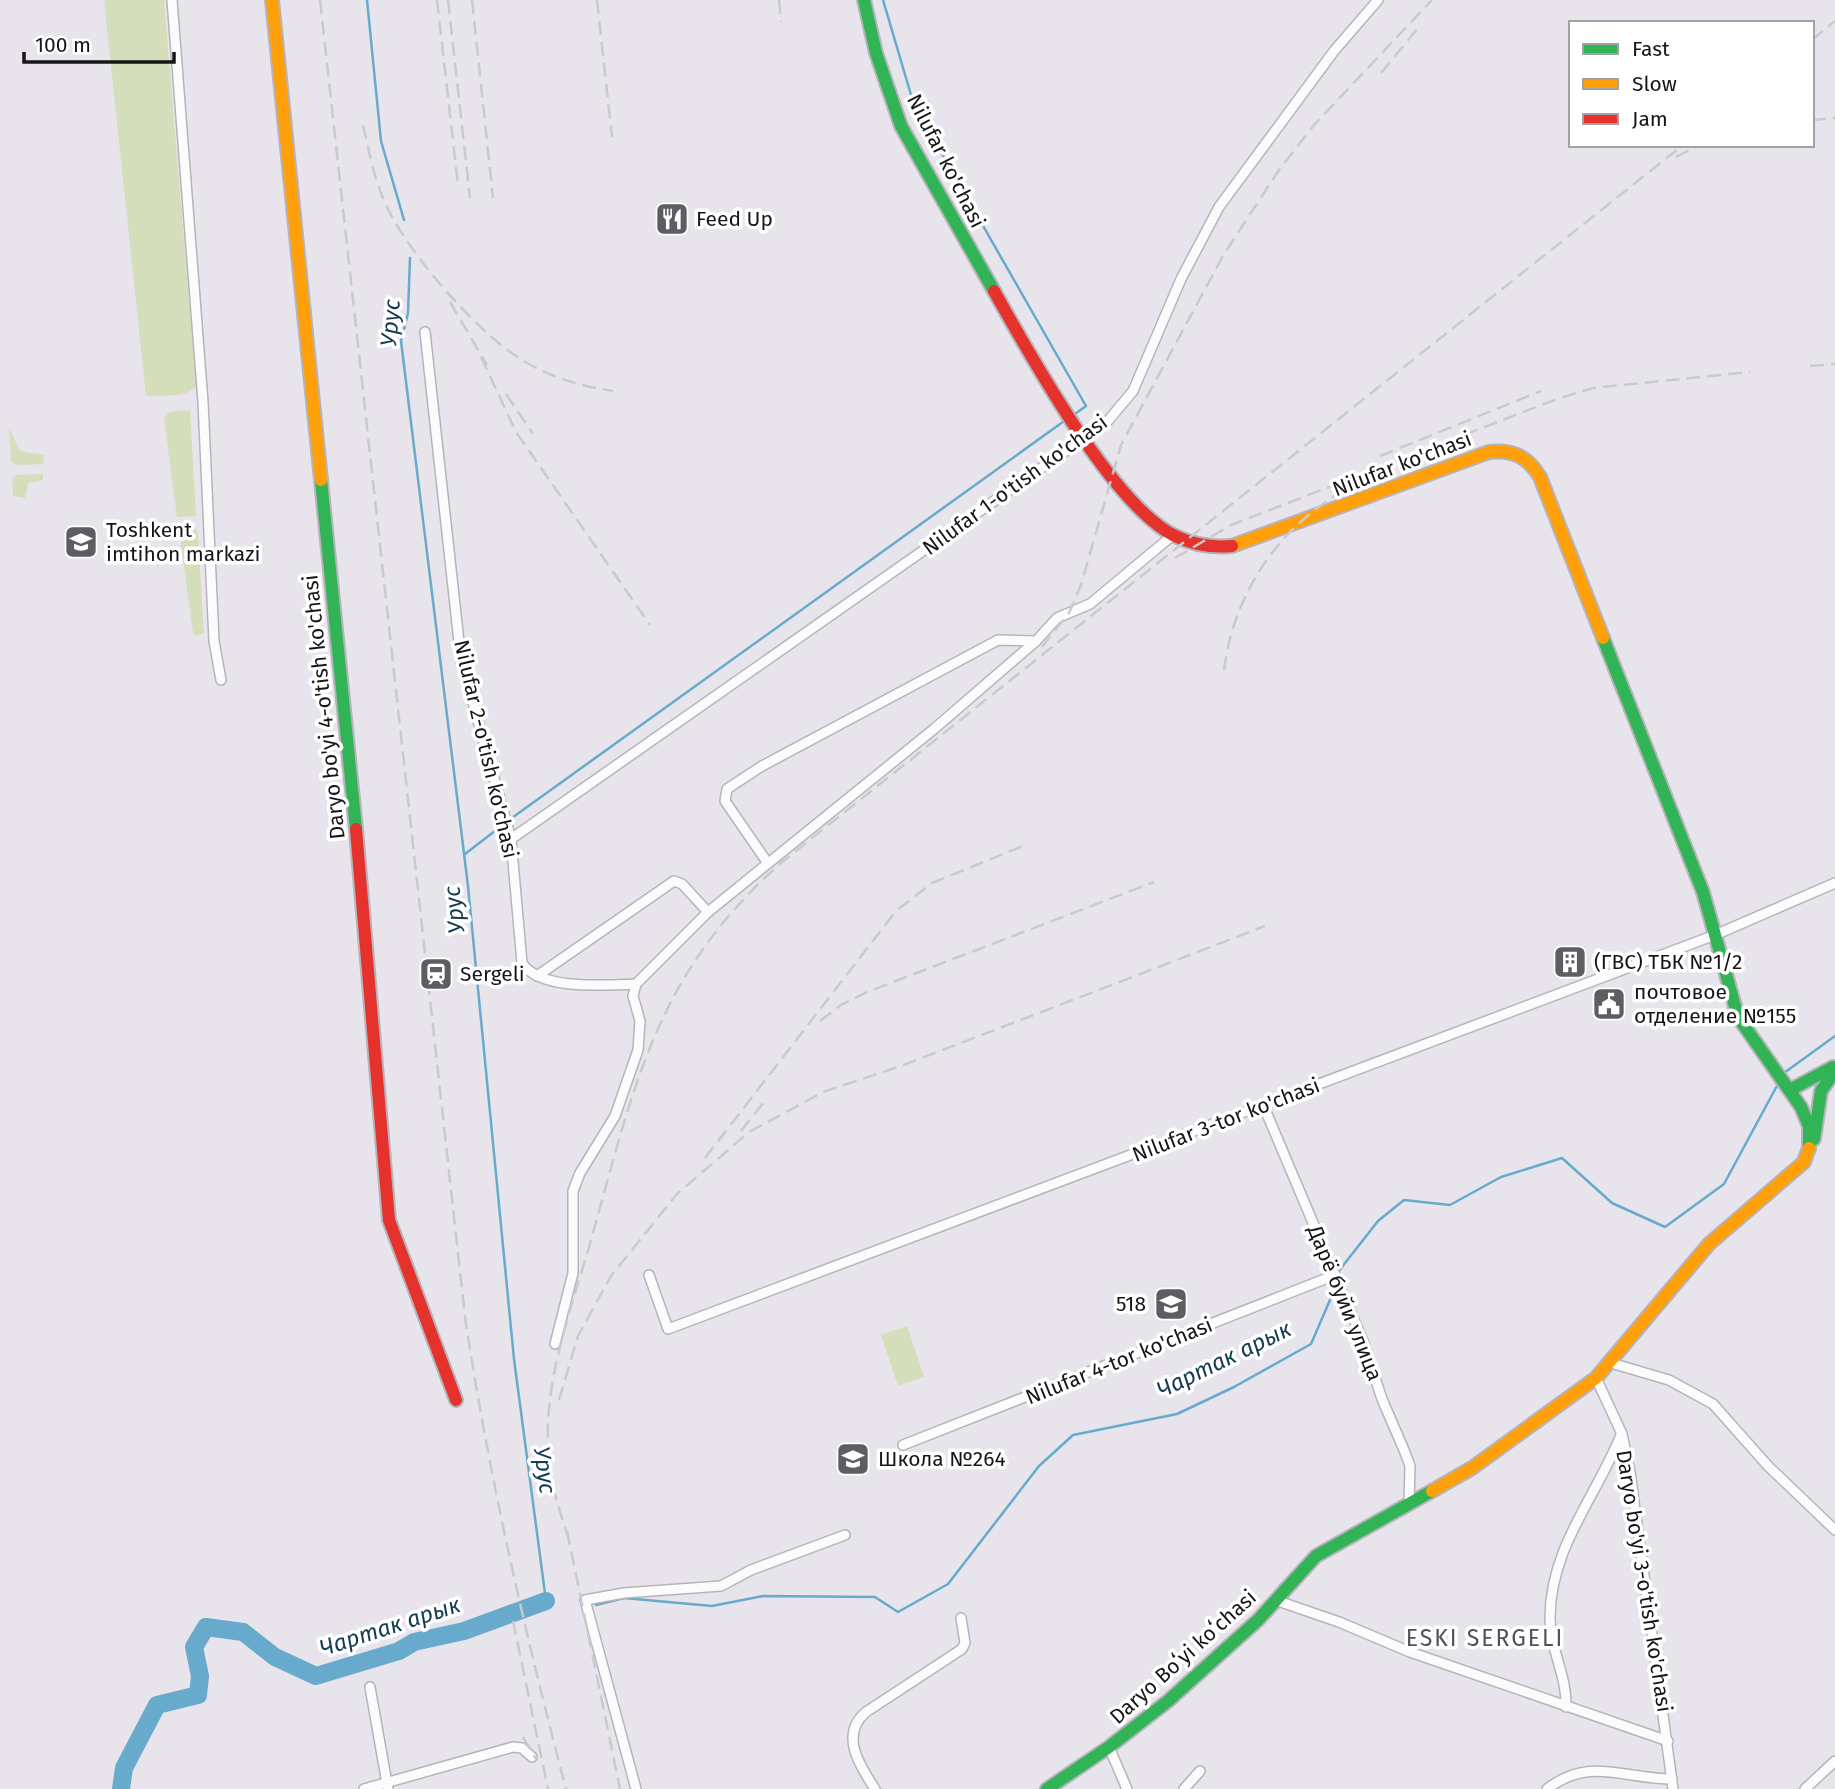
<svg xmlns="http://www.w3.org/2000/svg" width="1835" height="1789" font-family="'Fira Sans',sans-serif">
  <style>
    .green { fill: #d5deba }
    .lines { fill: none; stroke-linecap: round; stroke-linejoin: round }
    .stream { stroke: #67aacb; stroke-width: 2.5 }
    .river { stroke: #67aacb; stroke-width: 18 }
    .street-casing { stroke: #b6b4ba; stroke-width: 12 }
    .fast-casing { stroke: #b6b4ba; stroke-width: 16 }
    .slow-casing { stroke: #b6b4ba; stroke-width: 16 }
    .jam-casing { stroke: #b6b4ba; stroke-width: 16 }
    .street { stroke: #fcfbfc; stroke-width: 9 }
    .fast { stroke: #30b455; stroke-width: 12 }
    .slow { stroke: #ff9f0a; stroke-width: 12 }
    .jam { stroke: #e5322d; stroke-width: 12 }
    .rail { stroke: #cac9cb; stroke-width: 2.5; stroke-dasharray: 14 7; stroke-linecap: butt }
    .labels { text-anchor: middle; stroke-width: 7; stroke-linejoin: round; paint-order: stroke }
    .street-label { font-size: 21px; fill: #161418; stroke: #fff }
    .poi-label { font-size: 21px; fill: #161418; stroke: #fff; text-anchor: start }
    .water-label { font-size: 23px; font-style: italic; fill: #133c4f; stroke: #fff }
    .neighbourhood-label { font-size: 23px; letter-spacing: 2px; fill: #54505b; stroke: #fff }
  </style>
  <rect width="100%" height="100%" fill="#e8e4ec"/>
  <g class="green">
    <path d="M104,0H164L196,386C186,399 161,395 146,396Z"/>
    <path d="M190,410L196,516L177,517L164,419L169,412Z"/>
    <path d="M9,428L20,451L44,455L43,464L16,465L11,461Z"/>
    <path d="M43,474V480L28,483L25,498L13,496L12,479L16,475Z"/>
    <path d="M195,527L198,533L204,633L196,636L193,633L179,529Z"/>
    <path d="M907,1326L924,1377L898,1386L881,1335Z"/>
  </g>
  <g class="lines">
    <g class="stream">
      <path d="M367,0L381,141L404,220"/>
      <path d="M883,0L914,105L1086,406L1075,414"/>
      <path d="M410,258L408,313L401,341L468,886L514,1359L546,1601L552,1600"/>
      <path d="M509,820L1067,419"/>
      <path d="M465,854L504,824"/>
      <path d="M1784,1073L1835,1036"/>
      <path d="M1338,1272L1378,1221L1404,1200L1450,1205L1501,1177L1562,1158L1612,1203L1665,1227L1724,1184L1779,1082"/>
      <path d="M596,1605L624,1598L712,1606L763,1596L875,1597L898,1612L948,1584L1039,1466L1073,1435L1177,1414L1234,1387L1311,1344L1330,1300L1332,1280"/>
    </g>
    <path class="river" d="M121,1789L124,1768L157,1705L198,1695L200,1676L194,1647L206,1627L243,1632L275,1657L316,1676L399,1651L414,1642L464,1631L546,1601"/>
    <defs>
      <g id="street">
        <path d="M172,0L203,402L214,641L221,680"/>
        <path d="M425,332L461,660L511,839L522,963C540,991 606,985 636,984"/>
        <path d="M511,839L1107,422L1133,391L1181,279L1219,207L1334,51L1378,0"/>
        <path d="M767,862L725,801L727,789L762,766L998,640L1036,641"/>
        <path d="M537,976L674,881L682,884L708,912"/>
        <path d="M1264,1107L1363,1341L1382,1399L1404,1450L1410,1466L1409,1503"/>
        <path d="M649,1275L668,1329L1715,935L1835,883"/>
        <path d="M555,1344L573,1273V1191L580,1173L615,1116L638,1050L640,1021L633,996L636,984L708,912L934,729L1036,641L1057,618L1090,604L1173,535"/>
        <path d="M1611,1363L1669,1380L1713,1404L1768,1466L1835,1530"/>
        <path d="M1596,1378L1622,1434L1630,1472L1673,1789"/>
        <path d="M903,1445L1335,1275"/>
        <path d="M1275,1600L1339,1622L1410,1652L1668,1741"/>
        <path d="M370,1687L388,1789"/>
        <path d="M1566,1707C1567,1675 1550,1650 1550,1618C1550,1548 1596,1497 1621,1435"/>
        <path d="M1109,1747L1127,1789"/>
        <path d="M364,1789L513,1747L522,1748L532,1757"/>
        <path d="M636,1789L585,1600L624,1593L721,1586L751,1570L845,1535"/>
        <path d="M875,1789C860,1766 839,1735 866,1712L962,1649L965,1643L961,1618"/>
        <path d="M1184,1789L1200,1771"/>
        <path d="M1547,1789C1590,1756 1623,1779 1672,1779"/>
        <path d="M1805,1789L1835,1761"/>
      </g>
      <g id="fast">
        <path d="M864,0L876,53L901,126L994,291"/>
        <path d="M321,480L356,829"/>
        <path d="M1603,638L1703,892L1738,1017L1801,1107L1809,1126V1148"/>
        <path d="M1790,1090L1833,1067"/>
        <path d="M1814,1139L1821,1091L1835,1071"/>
        <path d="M1047,1789L1109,1747L1168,1701L1258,1620L1316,1556L1432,1491"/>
      </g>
      <g id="slow">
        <path d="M272,0L321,480"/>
        <path d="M1232,546L1489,452C1513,449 1528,457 1540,477L1603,638"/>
        <path d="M1432,1491L1472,1468L1596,1378L1709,1244L1804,1162L1809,1148"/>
      </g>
      <g id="jam">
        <path d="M994,291C1029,353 1112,505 1175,536C1194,545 1211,548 1232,546"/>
        <path d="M356,829L389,1220L456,1400"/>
      </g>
    </defs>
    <use href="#street" class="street-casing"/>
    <use href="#fast" class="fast-casing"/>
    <use href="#slow" class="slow-casing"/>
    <use href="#jam" class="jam-casing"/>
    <use href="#street" class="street"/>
    <use href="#fast" class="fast"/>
    <use href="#slow" class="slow"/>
    <use href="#jam" class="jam"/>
    <g class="rail">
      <path d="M320,0L465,1317C489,1477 525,1633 566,1789"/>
      <path d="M437,0L458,185"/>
      <path d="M448,0L470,198"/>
      <path d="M472,0L493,198"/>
      <path d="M597,0L612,137"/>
      <path d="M779,0L781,22"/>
      <path d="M1812,40L1835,21"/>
      <path d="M1381,73L1418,28"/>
      <path d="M1812,120L1835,118"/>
      <path d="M363,125C369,150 373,175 383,198C402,246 471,325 513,354C543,375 578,386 613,391"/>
      <path d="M1676,157L1700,145"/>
      <path d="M450,302L487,365"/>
      <path d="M481,357L516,432L650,625"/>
      <path d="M1810,366L1835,364"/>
      <path d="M506,394L533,434"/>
      <path d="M1380,456L1541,391"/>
      <path d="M1175,558L1231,525L1557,399L1593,388L1750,372"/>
      <path d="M1042,647L1069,613L1081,585L1121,445L1224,254L1279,170L1314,125L1432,0"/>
      <path d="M1224,670C1234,591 1281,523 1352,486"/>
      <path d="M820,1021L841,1005L867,992L1154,882"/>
      <path d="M741,1131L764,1102"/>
      <path d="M705,1158L896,911L932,883L1023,846"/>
      <path d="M559,1400L578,1336L611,1276L677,1194L749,1132L823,1092L901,1066L1265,926"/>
      <path d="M567,1531L620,1789"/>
      <path d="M569,1540C559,1509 549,1480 548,1448C545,1378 570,1312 589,1247C634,1089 653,976 782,862L1683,145"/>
      <path d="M513,1621L548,1789"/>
      <path d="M523,1737L536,1759"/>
    </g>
  </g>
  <defs>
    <symbol id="restaurant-square" viewBox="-11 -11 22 22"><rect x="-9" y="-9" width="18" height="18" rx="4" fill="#605d62" stroke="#fff"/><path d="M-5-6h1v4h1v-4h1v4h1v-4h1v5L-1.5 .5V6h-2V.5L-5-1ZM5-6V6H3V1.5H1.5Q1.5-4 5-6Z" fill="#fff"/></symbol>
    <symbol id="school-square" viewBox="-11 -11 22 22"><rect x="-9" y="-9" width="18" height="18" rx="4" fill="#605d62" stroke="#fff"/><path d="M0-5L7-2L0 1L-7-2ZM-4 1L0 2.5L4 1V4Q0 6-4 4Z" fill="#fff"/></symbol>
    <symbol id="building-square" viewBox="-11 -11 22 22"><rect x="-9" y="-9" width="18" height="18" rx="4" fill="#605d62" stroke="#fff"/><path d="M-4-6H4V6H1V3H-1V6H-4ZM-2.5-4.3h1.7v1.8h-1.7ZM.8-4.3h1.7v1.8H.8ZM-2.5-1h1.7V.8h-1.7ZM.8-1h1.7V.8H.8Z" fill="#fff"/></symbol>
    <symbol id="station-square" viewBox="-11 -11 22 22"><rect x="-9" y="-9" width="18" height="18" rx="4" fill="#605d62" stroke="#fff"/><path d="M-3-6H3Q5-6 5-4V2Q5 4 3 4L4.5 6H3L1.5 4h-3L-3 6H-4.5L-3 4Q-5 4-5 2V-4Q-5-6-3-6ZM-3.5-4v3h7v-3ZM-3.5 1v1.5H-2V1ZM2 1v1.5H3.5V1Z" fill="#fff"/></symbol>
    <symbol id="civic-square" viewBox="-11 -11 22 22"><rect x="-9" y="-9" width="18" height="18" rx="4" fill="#605d62" stroke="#fff"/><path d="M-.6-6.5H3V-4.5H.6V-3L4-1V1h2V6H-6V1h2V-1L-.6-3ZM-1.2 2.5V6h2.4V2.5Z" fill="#fff"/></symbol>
  </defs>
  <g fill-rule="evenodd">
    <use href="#restaurant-square" x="653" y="200" width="38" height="38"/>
    <use href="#school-square" x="62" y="523" width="38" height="38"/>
    <use href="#building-square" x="1551" y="943" width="38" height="38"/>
    <use href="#station-square" x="417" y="955" width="38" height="38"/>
    <use href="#civic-square" x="1590" y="985" width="38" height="38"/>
    <use href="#school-square" x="1152" y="1285" width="38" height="38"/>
    <use href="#school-square" x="834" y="1440" width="38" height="38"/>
  </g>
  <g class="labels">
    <g class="street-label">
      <text transform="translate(946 161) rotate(63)" y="7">Nilufar ko'chasi</text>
      <text transform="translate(1402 464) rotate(-21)" y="7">Nilufar ko'chasi</text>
      <text transform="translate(1015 485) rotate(-36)" y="7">Nilufar 1-o'tish ko'chasi</text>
      <text transform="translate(324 707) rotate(-96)" y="7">Daryo bo'yi 4-o'tish ko'chasi</text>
      <text transform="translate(486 749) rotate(77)" y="7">Nilufar 2-o'tish ko'chasi</text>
      <text transform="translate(1226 1120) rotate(-21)" y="7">Nilufar 3-tor ko'chasi</text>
      <text transform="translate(1345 1303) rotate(68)" y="7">Дарё буйи улица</text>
      <text transform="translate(1119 1361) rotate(-22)" y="7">Nilufar 4-tor ko'chasi</text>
      <text transform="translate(1644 1581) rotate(81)" y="7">Daryo bo'yi 3-o'tish ko'chasi</text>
      <text transform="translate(1183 1657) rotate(-42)" y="7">Daryo Boʻyi koʻchasi</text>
    </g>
    <g class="poi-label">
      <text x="696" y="226">Feed Up</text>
      <text x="106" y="537">Toshkent<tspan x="106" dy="24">imtihon markazi</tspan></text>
      <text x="1594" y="969">(ГВС) ТБК №1/2</text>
      <text x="460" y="981">Sergeli</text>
      <text x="1634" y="999">почтовое<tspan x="1634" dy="24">отделение №155</tspan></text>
      <text x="1146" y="1311" text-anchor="end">518</text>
      <text x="878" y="1466">Школа №264</text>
    </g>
    <g class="water-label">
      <text transform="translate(390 323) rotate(-85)" y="8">Урус</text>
      <text transform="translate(454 910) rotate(-96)" y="8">Урус</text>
      <text transform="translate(1224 1359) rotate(-26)" y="8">Чартак арык</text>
      <text transform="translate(545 1470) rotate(82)" y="8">Урус</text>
      <text transform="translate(390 1626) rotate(-18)" y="8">Чартак арык</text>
    </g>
    <g class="neighbourhood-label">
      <text x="1485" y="1646">ESKI SERGELI</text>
    </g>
  </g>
  <rect x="1569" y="21" width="245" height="126" fill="#ffffff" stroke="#a2a1a3" stroke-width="2"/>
  <rect x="1583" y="44" width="35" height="10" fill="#30b455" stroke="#a2a1a3" stroke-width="2"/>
  <text x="1632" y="56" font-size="21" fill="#161418">Fast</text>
  <rect x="1583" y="79" width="35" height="10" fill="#ff9f0a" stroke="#a2a1a3" stroke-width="2"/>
  <text x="1632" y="91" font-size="21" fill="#161418">Slow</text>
  <rect x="1583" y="114" width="35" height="10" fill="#e5322d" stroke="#a2a1a3" stroke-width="2"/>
  <text x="1632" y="126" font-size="21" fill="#161418">Jam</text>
  <path d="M24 52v10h150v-10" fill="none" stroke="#161418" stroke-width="3.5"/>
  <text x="35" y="52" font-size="21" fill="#161418" stroke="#ffffff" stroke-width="5" paint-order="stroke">100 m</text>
</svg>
